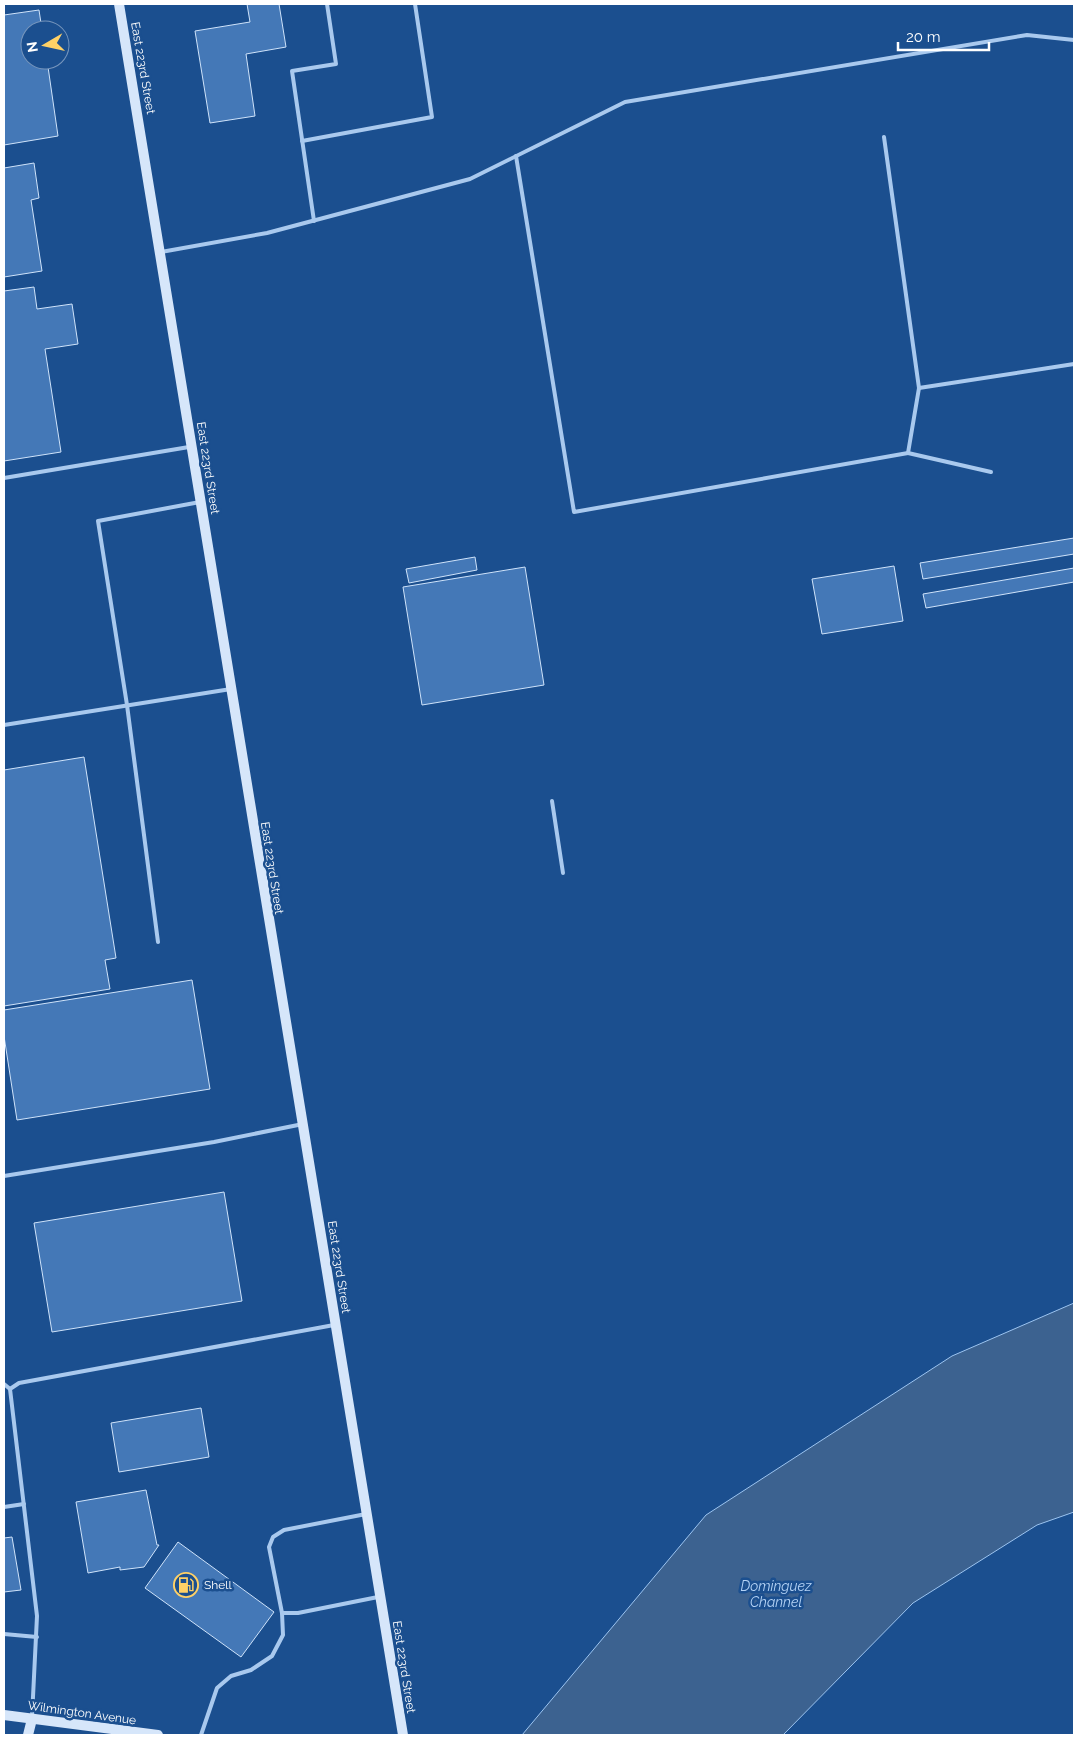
<svg xmlns="http://www.w3.org/2000/svg" width="1078" height="1739" font-family="Raleway,sans-serif">
  <style>
    .water { fill: #3c6290; stroke: #9cc4f0 }
    .building { fill: #4478b7; stroke: #cfe3fa }
    .lines { fill: none; stroke-linecap: round; stroke-linejoin: round }
    .lane { stroke: #a9c9ee; stroke-width: 4 }
    .secondary { stroke: #d6e6fa; stroke-width: 10 }
    .labels { text-anchor: middle; stroke-width: 5; stroke-linejoin: round; paint-order: stroke }
    .street-label { font-size: 12px; fill: #fff; stroke: #1b4f8f }
    .poi-label { font-size: 12px; fill: #fff; stroke: #1b4f8f; text-anchor: start }
    .water-label { font-size: 14px; font-style: italic; fill: #b5d3f5; stroke: #1b4f8f }
  </style>
  <rect width="100%" height="100%" fill="#1b4f8f"/>
  <path class="water" d="M1074,1303V1512L1037,1525L913,1603L783,1735H522L706,1515L952,1356Z"/>
  <g class="building">
    <path d="M247,4H279L286,47L246,54L255,116L210,123L195,31L250,22Z"/>
    <path d="M39,10L42,30H30V60H47L58,136L4,145V15Z"/>
    <path d="M34,163L39,198L31,200L42,271L4,277V168Z"/>
    <path d="M34,287L37,309L72,304L78,344L45,349L61,452L4,461V291Z"/>
    <path d="M1074,538V554L923,579L920,563Z"/>
    <path d="M475,557L477,570L409,583L406,569Z"/>
    <path d="M894,566L903,621L822,634L812,579Z"/>
    <path d="M525,567L544,685L422,705L403,587Z"/>
    <path d="M1074,568V582L926,608L923,594Z"/>
    <path d="M84,757L116,958L105,960L110,989L4,1006V770Z"/>
    <path d="M192,980L210,1089L17,1120L4,1036V1010Z"/>
    <path d="M224,1192L242,1301L52,1332L34,1223Z"/>
    <path d="M201,1408L209,1457L119,1472L111,1423Z"/>
    <path d="M146,1490L157,1545H159L144,1567L120,1570V1567L88,1573L76,1502Z"/>
    <path d="M12,1537L21,1590L4,1592V1538Z"/>
    <path d="M178,1542L274,1612L241,1657L145,1588Z"/>
  </g>
  <g class="lines">
    <g class="lane">
      <path d="M884,137L919,388L1074,364"/>
      <path d="M302,141L432,117L415,4"/>
      <path d="M516,156L574,512L908,453L919,388"/>
      <path d="M314,221L292,71L336,64L327,4"/>
      <path d="M161,252L267,233L470,179L625,102L1027,35L1074,40"/>
      <path d="M908,453L991,472"/>
      <path d="M4,478L189,447"/>
      <path d="M4,725L231,689"/>
      <path d="M552,801L563,873"/>
      <path d="M158,942L127,705L98,521L200,502"/>
      <path d="M4,1176L214,1142L303,1124"/>
      <path d="M4,1384L10,1389"/>
      <path d="M4,1507L24,1504"/>
      <path d="M282,1613H298L378,1597"/>
      <path d="M4,1634L37,1637"/>
      <path d="M32,1717L37,1616L10,1389L19,1383L334,1325"/>
      <path d="M201,1735L217,1688L231,1676L251,1670L272,1656L283,1635L282,1613L269,1547L273,1537L284,1530L366,1514"/>
    </g>
    <g class="secondary">
      <path d="M119,4L403,1735"/>
      <path d="M4,1715L158,1735"/>
      <path d="M28,1735L32,1719"/>
    </g>
  </g>
  <defs>
    <symbol id="fuel-ring" viewBox="-11 -11 22 22"><circle r="9.5" fill="#1b4f8f" stroke="#ffd166" stroke-width="1.5"/><path d="M-5.5-6h7V0h2V4h1.3V-2.5L3-4.5l.8-.8L6-3V5H2.5V1h-1V6h-7ZM-4.2-4.7v3.2H.2V-4.7Z" fill="#ffd166"/></symbol>
  </defs>
  <g fill-rule="evenodd">
    <use href="#fuel-ring" x="172" y="1571" width="28" height="28"/>
  </g>
  <g class="labels">
    <g class="street-label">
      <text transform="translate(143 68) rotate(80)" y="4">East 223rd Street</text>
      <text transform="translate(208 468) rotate(81)" y="4">East 223rd Street</text>
      <text transform="translate(272 868) rotate(81)" y="4">East 223rd Street</text>
      <text transform="translate(339 1267) rotate(81)" y="4">East 223rd Street</text>
      <text transform="translate(404 1667) rotate(81)" y="4">East 223rd Street</text>
      <text transform="translate(82 1713) rotate(8)" y="4">Wilmington Avenue</text>
    </g>
    <g class="poi-label">
      <text x="204" y="1589">Shell</text>
    </g>
    <g class="water-label">
      <text x="776" y="1591">Dominguez<tspan x="776" dy="16">Channel</tspan></text>
    </g>
  </g>
  <rect width="1078" height="1739" fill="none" stroke="#ffffff" stroke-width="10"/>
  <g transform="translate(45 45) rotate(261)"><circle r="24" fill="#1b4f8f" stroke="#7695bc"/>
  <path d="M0-4L9 19L0 12L-9 19Z" fill="#ffd166"/>
  <text y="-8" font-size="14" font-weight="bold" text-anchor="middle" fill="#ffffff">N</text>
  </g>
  <path d="M898 42v8h91v-8" fill="none" stroke="#ffffff" stroke-width="2.5"/>
  <text x="906" y="42" font-size="15" fill="#ffffff" stroke="#1b4f8f" stroke-width="4" paint-order="stroke">20 m</text>
</svg>
